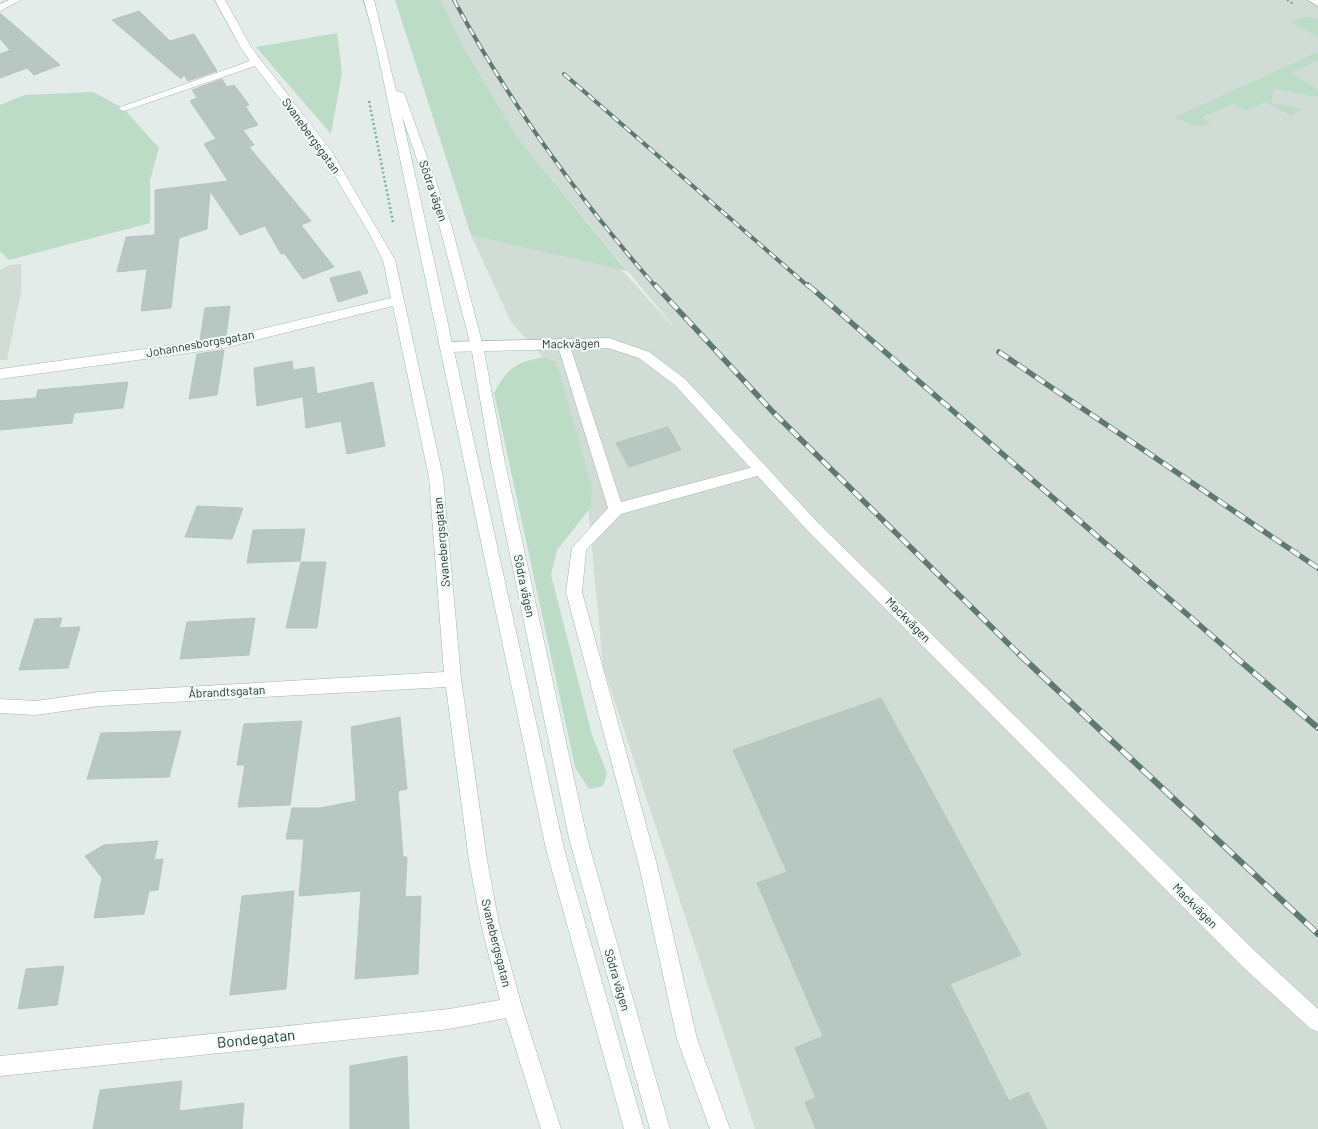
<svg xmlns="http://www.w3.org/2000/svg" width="1318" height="1129" font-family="Barlow,sans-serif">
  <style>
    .built { fill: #d1dcd7 }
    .green { fill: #bddcc7 }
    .building { fill: #b8c7c1; stroke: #b6c5bf }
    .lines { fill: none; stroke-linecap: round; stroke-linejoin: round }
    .service-casing { stroke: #a6b4af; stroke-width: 1 }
    .minor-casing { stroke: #a6b4af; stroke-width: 1 }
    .secondary-casing { stroke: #a2b7b0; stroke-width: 1 }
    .path { stroke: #85aea3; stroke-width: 2.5; stroke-dasharray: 2 2.5; stroke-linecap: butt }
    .service { fill: #fff; fill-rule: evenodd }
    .minor { fill: #fff; fill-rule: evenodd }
    .secondary { fill: #fff; fill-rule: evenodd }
    .rail-far2-casing { stroke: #5e7872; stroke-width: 4 }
    .rail-far1-casing { stroke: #5e7872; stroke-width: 5.5 }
    .rail-casing { stroke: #5e7872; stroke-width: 6 }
    .rail-far2 { stroke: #f3f9f6; stroke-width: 2.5; stroke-dasharray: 8; stroke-linecap: butt }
    .rail-far1 { stroke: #f3f9f6; stroke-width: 4; stroke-dasharray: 11; stroke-linecap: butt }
    .rail { stroke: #f3f9f6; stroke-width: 4.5; stroke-dasharray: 14; stroke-linecap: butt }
    .labels { text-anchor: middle; stroke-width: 4; stroke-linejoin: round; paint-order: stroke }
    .street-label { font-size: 12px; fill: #233c37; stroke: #f3f9f6 }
    .near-street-label { font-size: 15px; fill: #233c37; stroke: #f3f9f6 }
  </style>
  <rect width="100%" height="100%" fill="#e3ece8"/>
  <g class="built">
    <path d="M441,0H1318V1129H755L603,666L587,496L547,362L511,322L471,235L571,215L681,335L517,137L464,48Z"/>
    <path d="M21,264V293L7,360H0V270L9,265Z"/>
  </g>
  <g class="green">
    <path d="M395,0H441L464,48L517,137L627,271L471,235Z"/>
    <path d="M1308,16L1318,20V37L1290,22Z"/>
    <path d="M337,33L342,72L331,134L256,47Z"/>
    <path d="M1318,52V60L1291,73L1314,86L1312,87L1318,90V97L1273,89L1272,103L1303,109L1291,116L1266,102L1246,111L1233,104L1202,117L1210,123C1199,128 1184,124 1175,117Z"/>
    <path d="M93,92L123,108L159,148L150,180V223L9,260L0,251V105L25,95Z"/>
    <path d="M545,357L555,362L560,374L592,488L591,507L557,550L551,575L592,735L607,773L603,786L589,789L575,767L494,393C508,367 516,362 545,357Z"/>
  </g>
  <g class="building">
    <path d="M139,11L170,41L194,34L217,71L188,81L184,75L181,79L112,20Z"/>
    <path d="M0,13L60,65L34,75L27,68L0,78V54L10,50L0,39Z"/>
    <path d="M222,79L227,87L234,85L249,105L245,106L258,125L243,130L254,145L249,147L311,221L301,225L334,267L303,279L284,253L281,254L265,226L240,235L210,191L207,229L179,238L171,308L141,311L147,269L117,272L126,237L155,235V190L228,181L204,144L216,139L190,101L197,98L192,90Z"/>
    <path d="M360,271L368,293L338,302L330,278Z"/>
    <path d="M230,306L226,336L200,340L205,308Z"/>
    <path d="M224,350L217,395L189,399L197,354Z"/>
    <path d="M292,361L293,370L314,367L317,394L257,406L254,368Z"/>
    <path d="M128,382L123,408L74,413L72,423L0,430V401L36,398L38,390Z"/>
    <path d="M373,382L385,446L347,454L341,421L306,428L303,397Z"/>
    <path d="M668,427L681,450L629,467L616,443Z"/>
    <path d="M197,506L243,508L232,539L185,537Z"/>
    <path d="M305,529L300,561L247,563L253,530Z"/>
    <path d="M301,562H326L317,628H286Z"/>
    <path d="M62,618L59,628L80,627L68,668L19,670L35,619Z"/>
    <path d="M255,618L249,655L180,659L187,622Z"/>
    <path d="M881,698L1021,955L950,984L1009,1101L1028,1092L1047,1129H816L805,1102L816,1098L795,1048L823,1036L757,883L787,872L733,750Z"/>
    <path d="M400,717L407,789L398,791L403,857H407L405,897L421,896L418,974L355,979L361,891L299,896L304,839H286L292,808H320L356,801L351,727Z"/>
    <path d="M302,721L290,805L238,807L245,765H237L244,724Z"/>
    <path d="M181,731L169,777L87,779L101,733Z"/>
    <path d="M158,841L154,860L163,859L158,890L149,891L144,914L94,918L102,878L85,856L104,845Z"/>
    <path d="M294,891L286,989L230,995L242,896Z"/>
    <path d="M64,966L57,1005L18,1009L26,969Z"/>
    <path d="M407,1056L409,1129H350V1066Z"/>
    <path d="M182,1081L179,1111L244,1103L242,1129H93L100,1090Z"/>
  </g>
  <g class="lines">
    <defs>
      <path id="service" d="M563,338L569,343L621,502L761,465L766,466L768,470L766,474L761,475L621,514L586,550L582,592L657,865L697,1039L730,1129H710L677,1039L639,865L566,592L572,548L608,508L557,343Z"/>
      <g id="minor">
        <path d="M9,0H21L0,11V4Z"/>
        <path d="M215,0H225L251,47L332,152L395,260L443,477L461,679L487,860L499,924L522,1007L561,1129H541L506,1018L449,1029L0,1076V1056L449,1009L500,1000L481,924L469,860L446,687L99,706L36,715L0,713V699L36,701L99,692L444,672L429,477L393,306L224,348L0,379V369L224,338L391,298L383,260L368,231L321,153L255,66L127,110L123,111L118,108L250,61L241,48Z"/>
        <path d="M1308,0H1318V6Z"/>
        <path d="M609,338L649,352L685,379L818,523L1257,953L1318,1009V1032L1311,1029L1243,967L808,531L675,385L639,358L608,348L447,352L441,347L447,342Z"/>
      </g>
      <path id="secondary" d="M364,0H374L396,91L404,93L451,224L483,346L505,463L587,838L670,1129H650L569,838L491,463L471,346L439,224L402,116L564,849L644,1129H624L546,849L376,45Z"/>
    </defs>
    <use href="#service" class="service-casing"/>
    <use href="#minor" class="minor-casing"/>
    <use href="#secondary" class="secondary-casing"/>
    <g class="path">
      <path d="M1287,0L1294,4"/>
      <path d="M369,101L393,222"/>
    </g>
    <use href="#service" class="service"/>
    <use href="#minor" class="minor"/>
    <use href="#secondary" class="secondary"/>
    <defs>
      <g id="rail-far2">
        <path d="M454,0C510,104 578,198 656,287"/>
        <path d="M564,74L809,287"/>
      </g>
      <g id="rail-far1">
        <path d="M655,285L772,411L1020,655"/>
        <path d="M808,285L1234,655"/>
        <path d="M999,352L1318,568"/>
      </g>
      <g id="rail">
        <path d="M1019,654L1318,934"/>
        <path d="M1232,654L1318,728"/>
      </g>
    </defs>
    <use href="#rail-far2" class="rail-far2-casing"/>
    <use href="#rail-far1" class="rail-far1-casing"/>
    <use href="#rail" class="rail-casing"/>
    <use href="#rail-far2" class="rail-far2"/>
    <use href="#rail-far1" class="rail-far1"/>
    <use href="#rail" class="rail"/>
  </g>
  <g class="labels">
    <g class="street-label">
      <text transform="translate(311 136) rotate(54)" y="4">Svanebergsgatan</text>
      <text transform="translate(433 191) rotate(71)" y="4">Södra vägen</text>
      <text transform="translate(200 344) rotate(-10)" y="4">Johannesborgsgatan</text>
      <text transform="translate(571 344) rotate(-1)" y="4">Mackvägen</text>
      <text transform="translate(442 542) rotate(-95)" y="4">Svanebergsgatan</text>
      <text transform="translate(524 586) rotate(78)" y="4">Södra vägen</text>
      <text transform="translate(908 620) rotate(45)" y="4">Mackvägen</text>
      <text transform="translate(227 692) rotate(-3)" y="4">Åbrandtsgatan</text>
      <text transform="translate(1195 906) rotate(45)" y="4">Mackvägen</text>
      <text transform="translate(496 943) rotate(76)" y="4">Svanebergsgatan</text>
      <text transform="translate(617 980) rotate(74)" y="4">Södra vägen</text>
    </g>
    <g class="near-street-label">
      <text transform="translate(256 1039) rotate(-6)" y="5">Bondegatan</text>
    </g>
  </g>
</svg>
